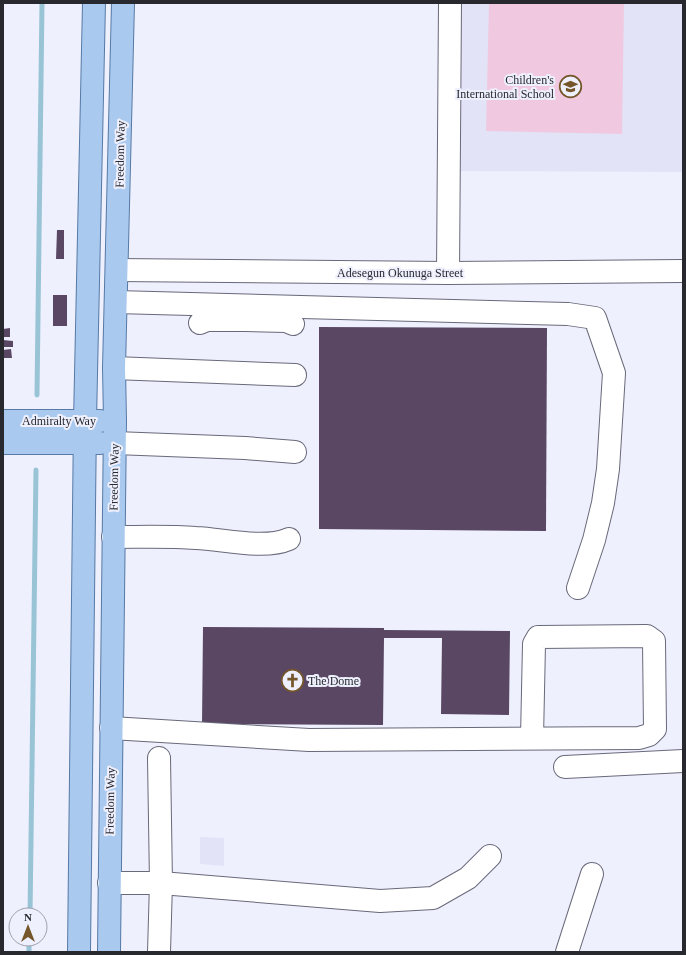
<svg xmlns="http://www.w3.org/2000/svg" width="686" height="955" font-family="'Times New Roman',serif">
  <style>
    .built { fill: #e2e3f7 }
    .green { fill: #f0c9e0 }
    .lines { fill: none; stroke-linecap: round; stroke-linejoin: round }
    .stream { stroke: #98c4d5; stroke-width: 5 }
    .building { fill: #594764 }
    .minor-casing { stroke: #686979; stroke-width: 24 }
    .major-casing { stroke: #567aa5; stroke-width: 24 }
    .minor { stroke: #fff; stroke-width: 22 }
    .major { stroke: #a9c9ef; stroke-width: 22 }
    .labels { text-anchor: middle; stroke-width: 4; stroke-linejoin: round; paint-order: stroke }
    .poi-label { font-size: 12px; fill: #28292f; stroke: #eff0fe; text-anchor: end }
    .street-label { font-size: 12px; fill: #28292f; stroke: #eff0fe }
  </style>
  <rect width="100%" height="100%" fill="#eff0fe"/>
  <g class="built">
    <path d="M459,3H683V172L455,171Z"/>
    <path d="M200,837L224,838V866L200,864Z"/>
  </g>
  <path class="green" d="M489,3H624L622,134L486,131Z"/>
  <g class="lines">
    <g class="stream">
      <path d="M37,395L42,3"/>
      <path d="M30,915L36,470"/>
      <path d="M29,952V939"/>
    </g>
  </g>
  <g class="building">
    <path d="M57,230H64V259H56Z"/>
    <rect x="53" y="295" width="14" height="31"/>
    <path d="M319,327L547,328L546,531L319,529Z"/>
    <path d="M10,328V337H3V329Z"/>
    <path d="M3,340L13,341V347H3Z"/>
    <path d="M11,349L12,358H3V350Z"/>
    <path d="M203,627L384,628V630L510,631L509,715L441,714L442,638H384L383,725L202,724Z"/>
  </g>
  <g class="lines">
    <defs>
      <g id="minor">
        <path d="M117,270L448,273L683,271"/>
        <path d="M448,273L450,3"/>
        <path d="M116,302L568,314L595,318L614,373L608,469L603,503L594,540L578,588"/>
        <path d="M200,323L207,320H245L286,321L293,324"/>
        <path d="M114,368L295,375"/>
        <path d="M115,443L245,448L295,452"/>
        <path d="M113,537C141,537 169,536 196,538C223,539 264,550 289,539"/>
        <path d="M111,728L309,740L639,738L649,735L655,729L654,641L647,636L538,637L534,644L532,738"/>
        <path d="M159,758L161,883L159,952"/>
        <path d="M565,767L683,761"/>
        <path d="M109,883H161L380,901L433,898L468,878L490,856"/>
        <path d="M567,952L592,874"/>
      </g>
      <g id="major">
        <path d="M3,421H100"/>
        <path d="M3,443H100"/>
        <path d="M79,952L85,421L94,3"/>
        <path d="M109,952L115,421L114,368L123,3"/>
      </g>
    </defs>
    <use href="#minor" class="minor-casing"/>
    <use href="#major" class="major-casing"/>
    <use href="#minor" class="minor"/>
    <use href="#major" class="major"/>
  </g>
  <defs>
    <symbol id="school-ring" viewBox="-11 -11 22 22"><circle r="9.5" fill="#eff0fe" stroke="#75562b" stroke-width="1.5"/><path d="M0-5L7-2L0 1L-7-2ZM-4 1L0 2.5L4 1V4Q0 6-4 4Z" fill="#75562b"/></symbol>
    <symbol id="church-ring" viewBox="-11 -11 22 22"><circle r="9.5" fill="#eff0fe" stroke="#75562b" stroke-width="1.5"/><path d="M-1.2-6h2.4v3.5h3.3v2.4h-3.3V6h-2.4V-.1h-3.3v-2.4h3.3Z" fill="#75562b"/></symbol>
  </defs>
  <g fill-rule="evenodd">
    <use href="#school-ring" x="558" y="74" width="25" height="25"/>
    <use href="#church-ring" x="280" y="668" width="25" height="25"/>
  </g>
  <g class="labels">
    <g class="poi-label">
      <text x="554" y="84">Children's<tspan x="554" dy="14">International School</tspan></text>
      <text x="308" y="685" text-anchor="start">The Dome</text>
    </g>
    <g class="street-label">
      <text transform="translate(120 154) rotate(-89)" y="4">Freedom Way</text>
      <text x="400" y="277">Adesegun Okunuga Street</text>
      <text x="59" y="425">Admiralty Way</text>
      <text transform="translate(114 477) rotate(-89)" y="4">Freedom Way</text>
      <text transform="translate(110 801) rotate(-89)" y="4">Freedom Way</text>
    </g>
  </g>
  <rect width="686" height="955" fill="none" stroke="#28292f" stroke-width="8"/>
  <g transform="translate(28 927)"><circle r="19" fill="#eff0fe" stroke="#9fa0ab"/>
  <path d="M0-3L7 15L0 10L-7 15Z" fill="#75562b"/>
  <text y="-6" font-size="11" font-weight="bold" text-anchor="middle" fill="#28292f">N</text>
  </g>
</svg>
